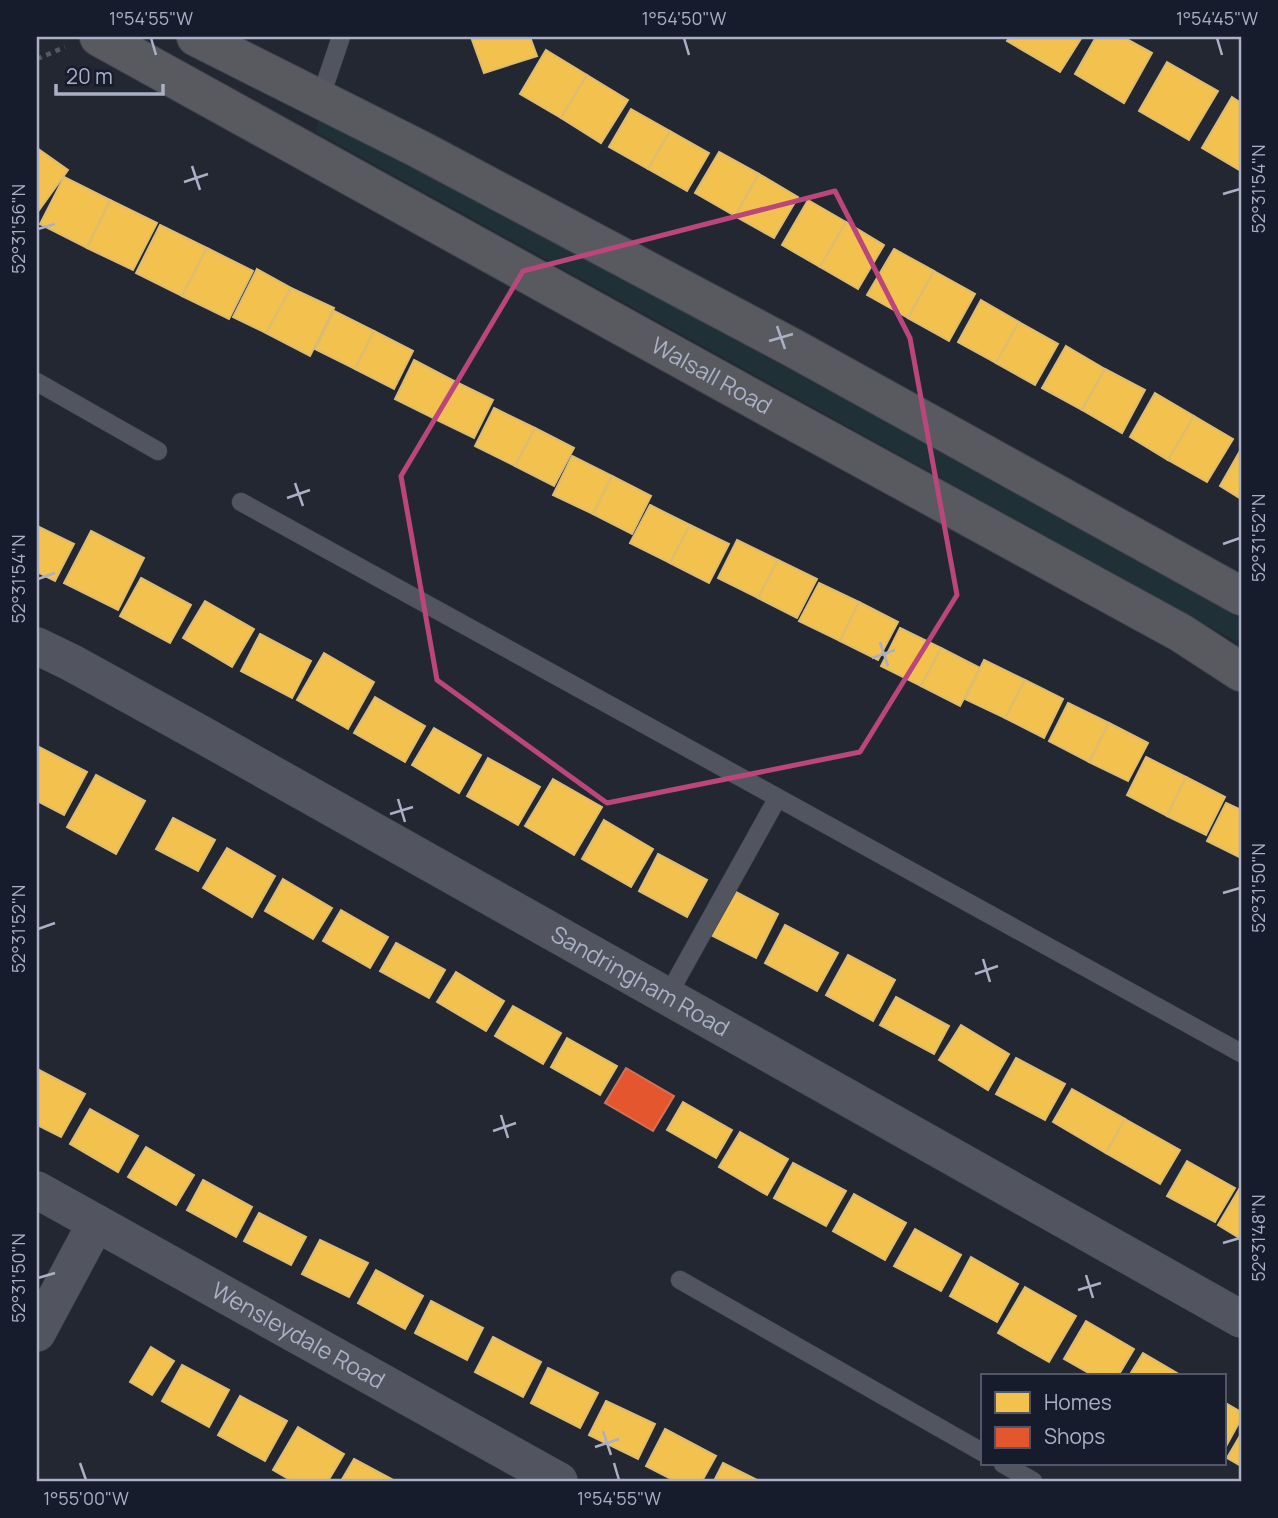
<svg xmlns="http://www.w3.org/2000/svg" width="1278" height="1518" font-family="Manrope,sans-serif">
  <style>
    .green { fill: #203037 }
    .homes { fill: #f2c14e; stroke: #dcbc72; stroke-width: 2 }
    .shops { fill: #e4572e; stroke: #d3725b; stroke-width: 2 }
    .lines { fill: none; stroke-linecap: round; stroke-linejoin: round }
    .lane-casing { stroke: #3f424a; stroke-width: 19 }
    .street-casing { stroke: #3f424a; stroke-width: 38 }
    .highway-casing { stroke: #3f434e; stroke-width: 40 }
    .path { stroke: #545962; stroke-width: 4.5; stroke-dasharray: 5 5; stroke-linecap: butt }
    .lane { stroke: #525560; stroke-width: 18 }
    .street { stroke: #525560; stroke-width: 37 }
    .highway { stroke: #585a5f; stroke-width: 38 }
    .marked { fill: none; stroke: #bb467b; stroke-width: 5; stroke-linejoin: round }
    .ticks { fill: none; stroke: #aab0c5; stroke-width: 2.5 }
    .labels { text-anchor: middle; stroke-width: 7; stroke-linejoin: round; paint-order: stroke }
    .street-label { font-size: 23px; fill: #aab0c5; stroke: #161c2c }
    .neatline { fill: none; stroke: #aab0c5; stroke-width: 2.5 }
    .ticks-label { font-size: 18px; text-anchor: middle; fill: #aab0c5 }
  </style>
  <rect width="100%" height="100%" fill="#232731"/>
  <path class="green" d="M320,114L864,410L1241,619V636L1237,642L316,132Z"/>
  <g class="homes">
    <path d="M471,37H530L537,56L484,73Z"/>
    <path d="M1010,37H1082L1060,72L1007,41Z"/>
    <path d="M1096,37H1123L1152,53L1124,103L1075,74Z"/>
    <path d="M546,50L587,75L561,118L520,94Z"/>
    <path d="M1167,62L1218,91L1189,140L1139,111Z"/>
    <path d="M587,75L628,100L601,143L561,118Z"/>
    <path d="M1232,97L1241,103V171L1202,148Z"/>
    <path d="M631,109L670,131L648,169L609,147Z"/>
    <path d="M670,131L709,153L687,191L648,169Z"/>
    <path d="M37,148L68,170L37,213Z"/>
    <path d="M719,152L759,174L735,216L695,193Z"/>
    <path d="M759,174L798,197L774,238L735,216Z"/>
    <path d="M64,177L110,200L87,248L40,224Z"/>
    <path d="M110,200L157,223L133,270L87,248Z"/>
    <path d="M808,200L846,222L820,267L782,245Z"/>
    <path d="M846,222L884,245L858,289L820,267Z"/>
    <path d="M160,225L207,248L182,296L136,273Z"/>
    <path d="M207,248L253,271L229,319L182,296Z"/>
    <path d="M894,249L934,271L908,318L867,295Z"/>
    <path d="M257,269L291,288L266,333L233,317Z"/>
    <path d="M934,271L975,294L949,341L908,318Z"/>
    <path d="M291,288L334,308L310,356L266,333Z"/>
    <path d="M981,300L1019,322L996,363L958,342Z"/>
    <path d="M334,311L374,331L355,369L315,349Z"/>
    <path d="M1019,322L1058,344L1035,385L996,363Z"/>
    <path d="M374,331L413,351L394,389L355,369Z"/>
    <path d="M1066,346L1105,369L1082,410L1042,388Z"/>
    <path d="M414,360L454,381L435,419L395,399Z"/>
    <path d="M1105,369L1145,390L1122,433L1082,410Z"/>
    <path d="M454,381L493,400L474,438L435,419Z"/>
    <path d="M1155,393L1194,416L1168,460L1130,437Z"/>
    <path d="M494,408L535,428L515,466L475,446Z"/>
    <path d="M1194,416L1233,439L1207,482L1168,460Z"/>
    <path d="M535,428L574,448L554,486L515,466Z"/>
    <path d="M1241,449V499L1220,486Z"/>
    <path d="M572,456L612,476L593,514L553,495Z"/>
    <path d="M612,476L651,496L632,534L593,514Z"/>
    <path d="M650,505L690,525L670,563L630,543Z"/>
    <path d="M690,525L729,544L709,583L670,563Z"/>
    <path d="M37,526L74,544L55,581L37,572Z"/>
    <path d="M91,531L144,558L118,610L64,583Z"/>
    <path d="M737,540L778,560L758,598L718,578Z"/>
    <path d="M778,560L817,579L797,618L758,598Z"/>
    <path d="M141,578L191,605L170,643L120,616Z"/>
    <path d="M819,583L859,602L840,641L799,621Z"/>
    <path d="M205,601L254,629L232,667L183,638Z"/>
    <path d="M859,602L898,622L878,660L840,641Z"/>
    <path d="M900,628L941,648L921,686L881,666Z"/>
    <path d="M260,634L311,661L292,698L241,671Z"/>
    <path d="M941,648L980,668L960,706L921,686Z"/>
    <path d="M324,653L374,682L348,729L297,700Z"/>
    <path d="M984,660L1025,680L1005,718L965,699Z"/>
    <path d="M1025,680L1063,699L1044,738L1005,718Z"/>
    <path d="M375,697L425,726L405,762L354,733Z"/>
    <path d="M1068,703L1109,723L1089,762L1049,741Z"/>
    <path d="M1109,723L1148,743L1128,781L1089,762Z"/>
    <path d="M434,728L481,755L459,793L412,765Z"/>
    <path d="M37,746L87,772L64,815L37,801Z"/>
    <path d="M1146,757L1186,777L1167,816L1127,795Z"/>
    <path d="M488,758L540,787L518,825L467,796Z"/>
    <path d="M96,775L145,801L116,854L67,827Z"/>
    <path d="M1186,777L1225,797L1206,835L1167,816Z"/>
    <path d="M553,779L602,807L574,855L525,826Z"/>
    <path d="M1226,803L1241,810V858L1207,841Z"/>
    <path d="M173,818L215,840L198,871L156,849Z"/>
    <path d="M604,820L653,849L631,887L582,859Z"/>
    <path d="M227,848L275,876L252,917L203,888Z"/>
    <path d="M658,854L707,880L687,917L639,891Z"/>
    <path d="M283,879L332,908L313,939L265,911Z"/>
    <path d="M734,891L778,914L756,958L711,935Z"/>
    <path d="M341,910L388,937L370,968L323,941Z"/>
    <path d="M785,925L838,953L817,991L765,963Z"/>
    <path d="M396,943L445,970L429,998L380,971Z"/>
    <path d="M848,955L895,980L873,1021L826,995Z"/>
    <path d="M456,972L504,1001L486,1031L437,1002Z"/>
    <path d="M896,997L949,1026L934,1054L880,1025Z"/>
    <path d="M513,1006L561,1033L543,1064L495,1036Z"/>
    <path d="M961,1025L1009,1054L988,1090L939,1060Z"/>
    <path d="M567,1038L617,1066L600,1095L551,1067Z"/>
    <path d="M1016,1058L1065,1084L1045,1120L996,1094Z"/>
    <path d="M39,1070L85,1094L61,1137L37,1125V1074Z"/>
    <path d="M1072,1089L1125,1119L1106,1153L1053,1122Z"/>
    <path d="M683,1102L732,1130L716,1158L667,1130Z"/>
    <path d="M90,1109L138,1136L118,1172L70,1144Z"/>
    <path d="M1125,1119L1180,1150L1160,1184L1106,1153Z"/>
    <path d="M740,1132L788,1159L767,1195L719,1167Z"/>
    <path d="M146,1147L194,1175L176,1205L128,1177Z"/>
    <path d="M1187,1161L1235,1188L1215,1222L1167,1196Z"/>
    <path d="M793,1163L846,1191L826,1226L774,1198Z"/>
    <path d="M203,1180L252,1207L236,1237L187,1210Z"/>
    <path d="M1241,1186V1239L1218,1225Z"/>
    <path d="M854,1194L906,1223L885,1260L833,1231Z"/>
    <path d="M259,1213L306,1237L291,1265L244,1241Z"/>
    <path d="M915,1229L961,1255L941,1291L894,1266Z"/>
    <path d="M320,1240L368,1263L349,1297L302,1274Z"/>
    <path d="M971,1257L1018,1284L997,1322L950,1296Z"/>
    <path d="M376,1270L423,1296L405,1329L358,1303Z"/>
    <path d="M1025,1287L1076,1316L1049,1362L998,1333Z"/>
    <path d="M431,1301L483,1328L467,1360L415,1333Z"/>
    <path d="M1086,1321L1134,1349L1118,1376H1094L1064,1359Z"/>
    <path d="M493,1337L541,1362L523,1397L475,1372Z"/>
    <path d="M151,1347L174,1361L152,1395L130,1382Z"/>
    <path d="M1143,1353L1182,1376H1129Z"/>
    <path d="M182,1365L229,1390L209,1427L162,1401Z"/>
    <path d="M548,1368L598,1393L580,1428L531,1403Z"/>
    <path d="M240,1396L287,1421L265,1461L218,1435Z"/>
    <path d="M606,1401L655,1424L638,1459L589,1435Z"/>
    <path d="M1224,1402L1241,1412V1419L1224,1450Z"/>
    <path d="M298,1427L344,1454L328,1481H292L273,1470Z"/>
    <path d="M665,1429L716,1456L702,1481H675L646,1466Z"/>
    <path d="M1241,1434V1466L1227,1458Z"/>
    <path d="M354,1459L395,1481H341Z"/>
    <path d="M723,1463L759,1481H714Z"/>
  </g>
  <path class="shops" d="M626,1068L674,1096L653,1131L605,1103Z"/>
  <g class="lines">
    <defs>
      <g id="lane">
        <path d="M320,99L341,37"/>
        <path d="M37,382L158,451"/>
        <path d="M241,502L1241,1053"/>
        <path d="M668,995L777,799"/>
        <path d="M680,1280L982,1452"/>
        <path d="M1003,1464L1033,1481"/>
      </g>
      <g id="street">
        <path id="s1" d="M37,646L72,663L199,733L1241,1319"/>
        <path id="s2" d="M37,1190L559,1481"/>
        <path d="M37,1333L96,1223"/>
      </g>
      <g id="highway">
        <path id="s3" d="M99,37L777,412L1181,633L1241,672"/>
        <path d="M196,37L419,149L795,349L1241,596"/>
      </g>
    </defs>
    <use href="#lane" class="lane-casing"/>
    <use href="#street" class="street-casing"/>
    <use href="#highway" class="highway-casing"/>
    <path class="path" d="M37,59L65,47"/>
    <use href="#lane" class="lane"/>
    <use href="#street" class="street"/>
    <use href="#highway" class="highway"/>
  </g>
  <path class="marked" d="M835,191L910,338L957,595L860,752L607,803L437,680L401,476L523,271Z"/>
  <path class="ticks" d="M151,38L156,55M684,38L689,55M1217,38L1222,55M192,166L200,190M184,182L208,174M1223,194L1240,189M38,229L55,224M777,326L785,349M769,341L793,334M295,483L303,506M287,498L310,490M1223,544L1240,538M38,579L55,573M880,642L888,666M872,658L895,650M398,799L405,822M390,814L413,807M1223,893L1240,888M38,929L55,923M983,959L990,982M975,974L998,966M501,1115L508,1138M493,1131L516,1123M1223,1243L1240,1238M1086,1275L1093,1298M38,1278L55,1273M1078,1290L1101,1283M603,1431L611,1455M595,1447L619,1439M80,1463L86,1480M614,1463L619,1480"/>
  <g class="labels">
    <g class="street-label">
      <text dy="8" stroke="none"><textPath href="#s3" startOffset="700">Walsall Road</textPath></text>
      <text dy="8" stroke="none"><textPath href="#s1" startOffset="690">Sandringham Road</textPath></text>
      <text dy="8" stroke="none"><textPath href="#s2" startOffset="299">Wensleydale Road</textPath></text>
    </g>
  </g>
  <rect width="1278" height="1518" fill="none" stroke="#161c2c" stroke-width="77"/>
  <rect x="981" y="1374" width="245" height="91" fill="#161c2c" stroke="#515769" stroke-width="2"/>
  <rect x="995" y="1392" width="35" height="21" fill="#f2c14e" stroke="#515769" stroke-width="2"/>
  <text x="1044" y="1410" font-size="21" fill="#aab0c5">Homes</text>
  <rect x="995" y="1427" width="35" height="21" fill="#e4572e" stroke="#515769" stroke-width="2"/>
  <text x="1044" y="1444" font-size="21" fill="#aab0c5">Shops</text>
  <path d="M56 84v10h107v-10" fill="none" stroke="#aab0c5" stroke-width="3.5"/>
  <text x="66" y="84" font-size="21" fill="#aab0c5" stroke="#161c2c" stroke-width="5" paint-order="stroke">20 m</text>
  <rect x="38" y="38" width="1202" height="1442" class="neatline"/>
  <g class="ticks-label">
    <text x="151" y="25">1°54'55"W</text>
    <text x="684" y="25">1°54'50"W</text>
    <text x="1217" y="25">1°54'45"W</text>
    <text transform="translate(1259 189) rotate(-90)" y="6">52°31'54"N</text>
    <text transform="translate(19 229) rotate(-90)" y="6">52°31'56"N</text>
    <text transform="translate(1259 538) rotate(-90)" y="6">52°31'52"N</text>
    <text transform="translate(19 579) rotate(-90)" y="6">52°31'54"N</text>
    <text transform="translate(1259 888) rotate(-90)" y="6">52°31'50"N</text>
    <text transform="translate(19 929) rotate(-90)" y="6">52°31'52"N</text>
    <text transform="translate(1259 1238) rotate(-90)" y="6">52°31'48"N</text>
    <text transform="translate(19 1278) rotate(-90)" y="6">52°31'50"N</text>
    <text x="86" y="1505">1°55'00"W</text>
    <text x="619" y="1505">1°54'55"W</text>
  </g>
</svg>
